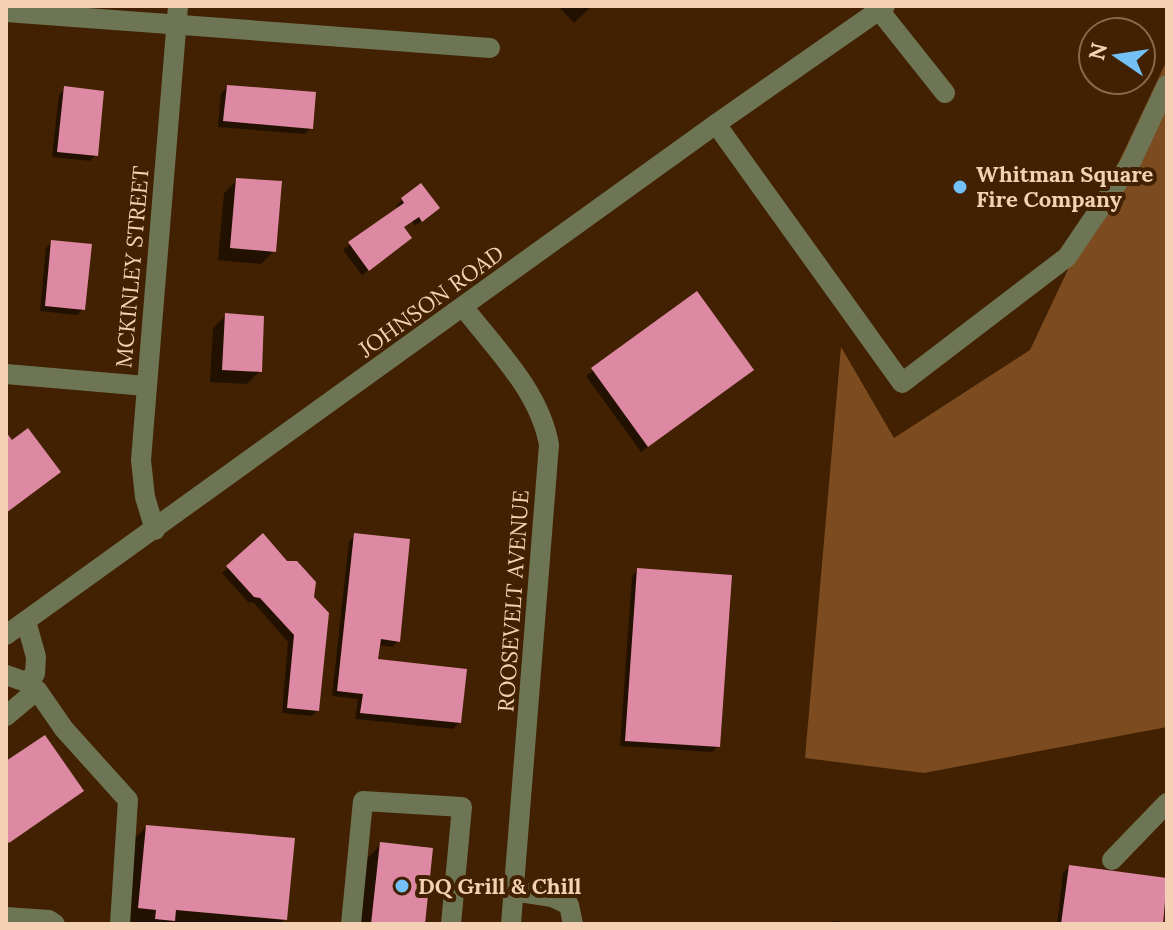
<svg xmlns="http://www.w3.org/2000/svg" width="1173" height="930" font-family="Lora,serif">
  <style>
    .forest { fill: #7c4c20 }
    .shadow { fill: #0007 }
    .building { fill: #de89a3 }
    .lines { fill: none; stroke-linecap: round; stroke-linejoin: round }
    .minor { stroke: #6d7555; stroke-width: 20 }
    .poi-dot { fill: #73c1f6; stroke: #412101; stroke-width: 3 }
    .labels { text-anchor: middle; stroke-width: 8; stroke-linejoin: round; paint-order: stroke }
    .poi-label { font-size: 22px; font-weight: bold; fill: #f4d1b5; stroke: #412101; text-anchor: start }
    .street-label { font-size: 22px; fill: #f4d1b5; stroke: #412101 }
  </style>
  <rect width="100%" height="100%" fill="#412101"/>
  <path class="forest" d="M1167,60V727L924,773L805,758L841,347L894,438L1030,350Z"/>
  <g class="shadow">
    <path d="M558,6H592L574,23Z"/>
    <path d="M227,87L311,128L305,134L218,127L221,93Z"/>
    <path d="M65,89L96,155L90,161L52,157L59,95Z"/>
    <path d="M237,180L274,251L261,264L218,260L224,193Z"/>
    <path d="M402,200L431,214L415,226L412,221L402,228L404,243L362,275L343,250L399,209L396,206Z"/>
    <path d="M52,242L83,309L77,315L40,311L46,248Z"/>
    <path d="M696,294L746,376L641,452L586,376Z"/>
    <path d="M226,315L260,371L247,384L210,382L213,328Z"/>
    <path d="M355,535L398,641L392,647L378,645L376,661L459,723L453,729L355,719L358,699L332,696L349,541Z"/>
    <path d="M263,536L312,597L318,710L312,716L282,713L288,642L254,603L248,602L222,573Z"/>
    <path d="M638,570L718,746L712,752L620,746L632,576Z"/>
    <path d="M146,827L285,919L280,924H120L127,846Z"/>
    <path d="M381,844L423,924H355L362,864Z"/>
    <path d="M1069,867L1167,880L1161,924H1057L1063,873Z"/>
    <path d="M834,921L857,924H831Z"/>
  </g>
  <g class="building">
    <path d="M227,85L316,92L313,129L223,121Z"/>
    <path d="M64,86L104,91L98,156L57,152Z"/>
    <path d="M236,178L282,181L276,252L230,248Z"/>
    <path d="M421,183L440,208L422,222L419,217L404,227L412,238L369,271L348,242L404,203L401,198Z"/>
    <path d="M51,240L92,244L85,310L45,306Z"/>
    <path d="M697,291L754,370L648,447L591,368Z"/>
    <path d="M225,313L264,316L262,372L222,370Z"/>
    <path d="M28,428L61,472L6,513V432L12,440Z"/>
    <path d="M263,533L287,561H297L316,582L314,597L329,613L319,711L287,708L294,635L260,598L254,597L226,566Z"/>
    <path d="M354,533L410,539L400,642L381,639L378,659L467,669L461,723L360,713L363,694L337,691Z"/>
    <path d="M637,568L732,575L720,747L625,741Z"/>
    <path d="M45,735L84,791L9,843L6,839V761Z"/>
    <path d="M146,825L295,838L287,920L176,910L175,921L155,919L156,910L138,908Z"/>
    <path d="M380,842L433,848L425,924H371Z"/>
    <path d="M1069,865L1167,878L1163,924H1061Z"/>
  </g>
  <g class="lines">
    <g class="minor">
      <path d="M879,10L945,93"/>
      <path d="M6,12L490,48"/>
      <path d="M716,124L902,383L1067,257L1130,164L1167,85"/>
      <path d="M464,308C496,349 540,392 549,445L511,924"/>
      <path d="M6,374L146,386"/>
      <path d="M155,530L145,497L141,460L178,6"/>
      <path d="M6,635L716,124L885,6"/>
      <path d="M6,675L26,682L35,674L36,657L26,621"/>
      <path d="M6,716L37,690L64,729L128,800L120,924"/>
      <path d="M1112,860L1167,803"/>
      <path d="M513,891L552,897L569,905L573,924"/>
      <path d="M6,917L49,920L55,924"/>
      <path d="M351,924L363,801L462,807L451,924"/>
    </g>
  </g>
  <g class="poi-dot">
    <circle cx="960" cy="187" r="8"/>
    <circle cx="402" cy="886" r="8"/>
  </g>
  <g class="labels">
    <g class="poi-label">
      <text x="976" y="182">Whitman Square<tspan x="976" dy="25">Fire Company</tspan></text>
      <text x="418" y="894">DQ Grill &amp; Chill</text>
    </g>
    <g class="street-label">
      <text transform="translate(132 267) rotate(-85)" y="8">MCKINLEY STREET</text>
      <text transform="translate(431 301) rotate(-36)" y="8">JOHNSON ROAD</text>
      <text transform="translate(513 601) rotate(-86)" y="8">ROOSEVELT AVENUE</text>
    </g>
  </g>
  <rect width="1173" height="930" fill="none" stroke="#f4d1b5" stroke-width="16"/>
  <g transform="translate(1117 56) rotate(283)"><circle r="38" fill="#412101" stroke="#896749" stroke-width="2"/>
  <path d="M0-6L14 30L0 20L-14 30Z" fill="#73c1f6"/>
  <text y="-12" font-size="22" font-weight="bold" text-anchor="middle" fill="#f4d1b5">N</text>
  </g>
</svg>
